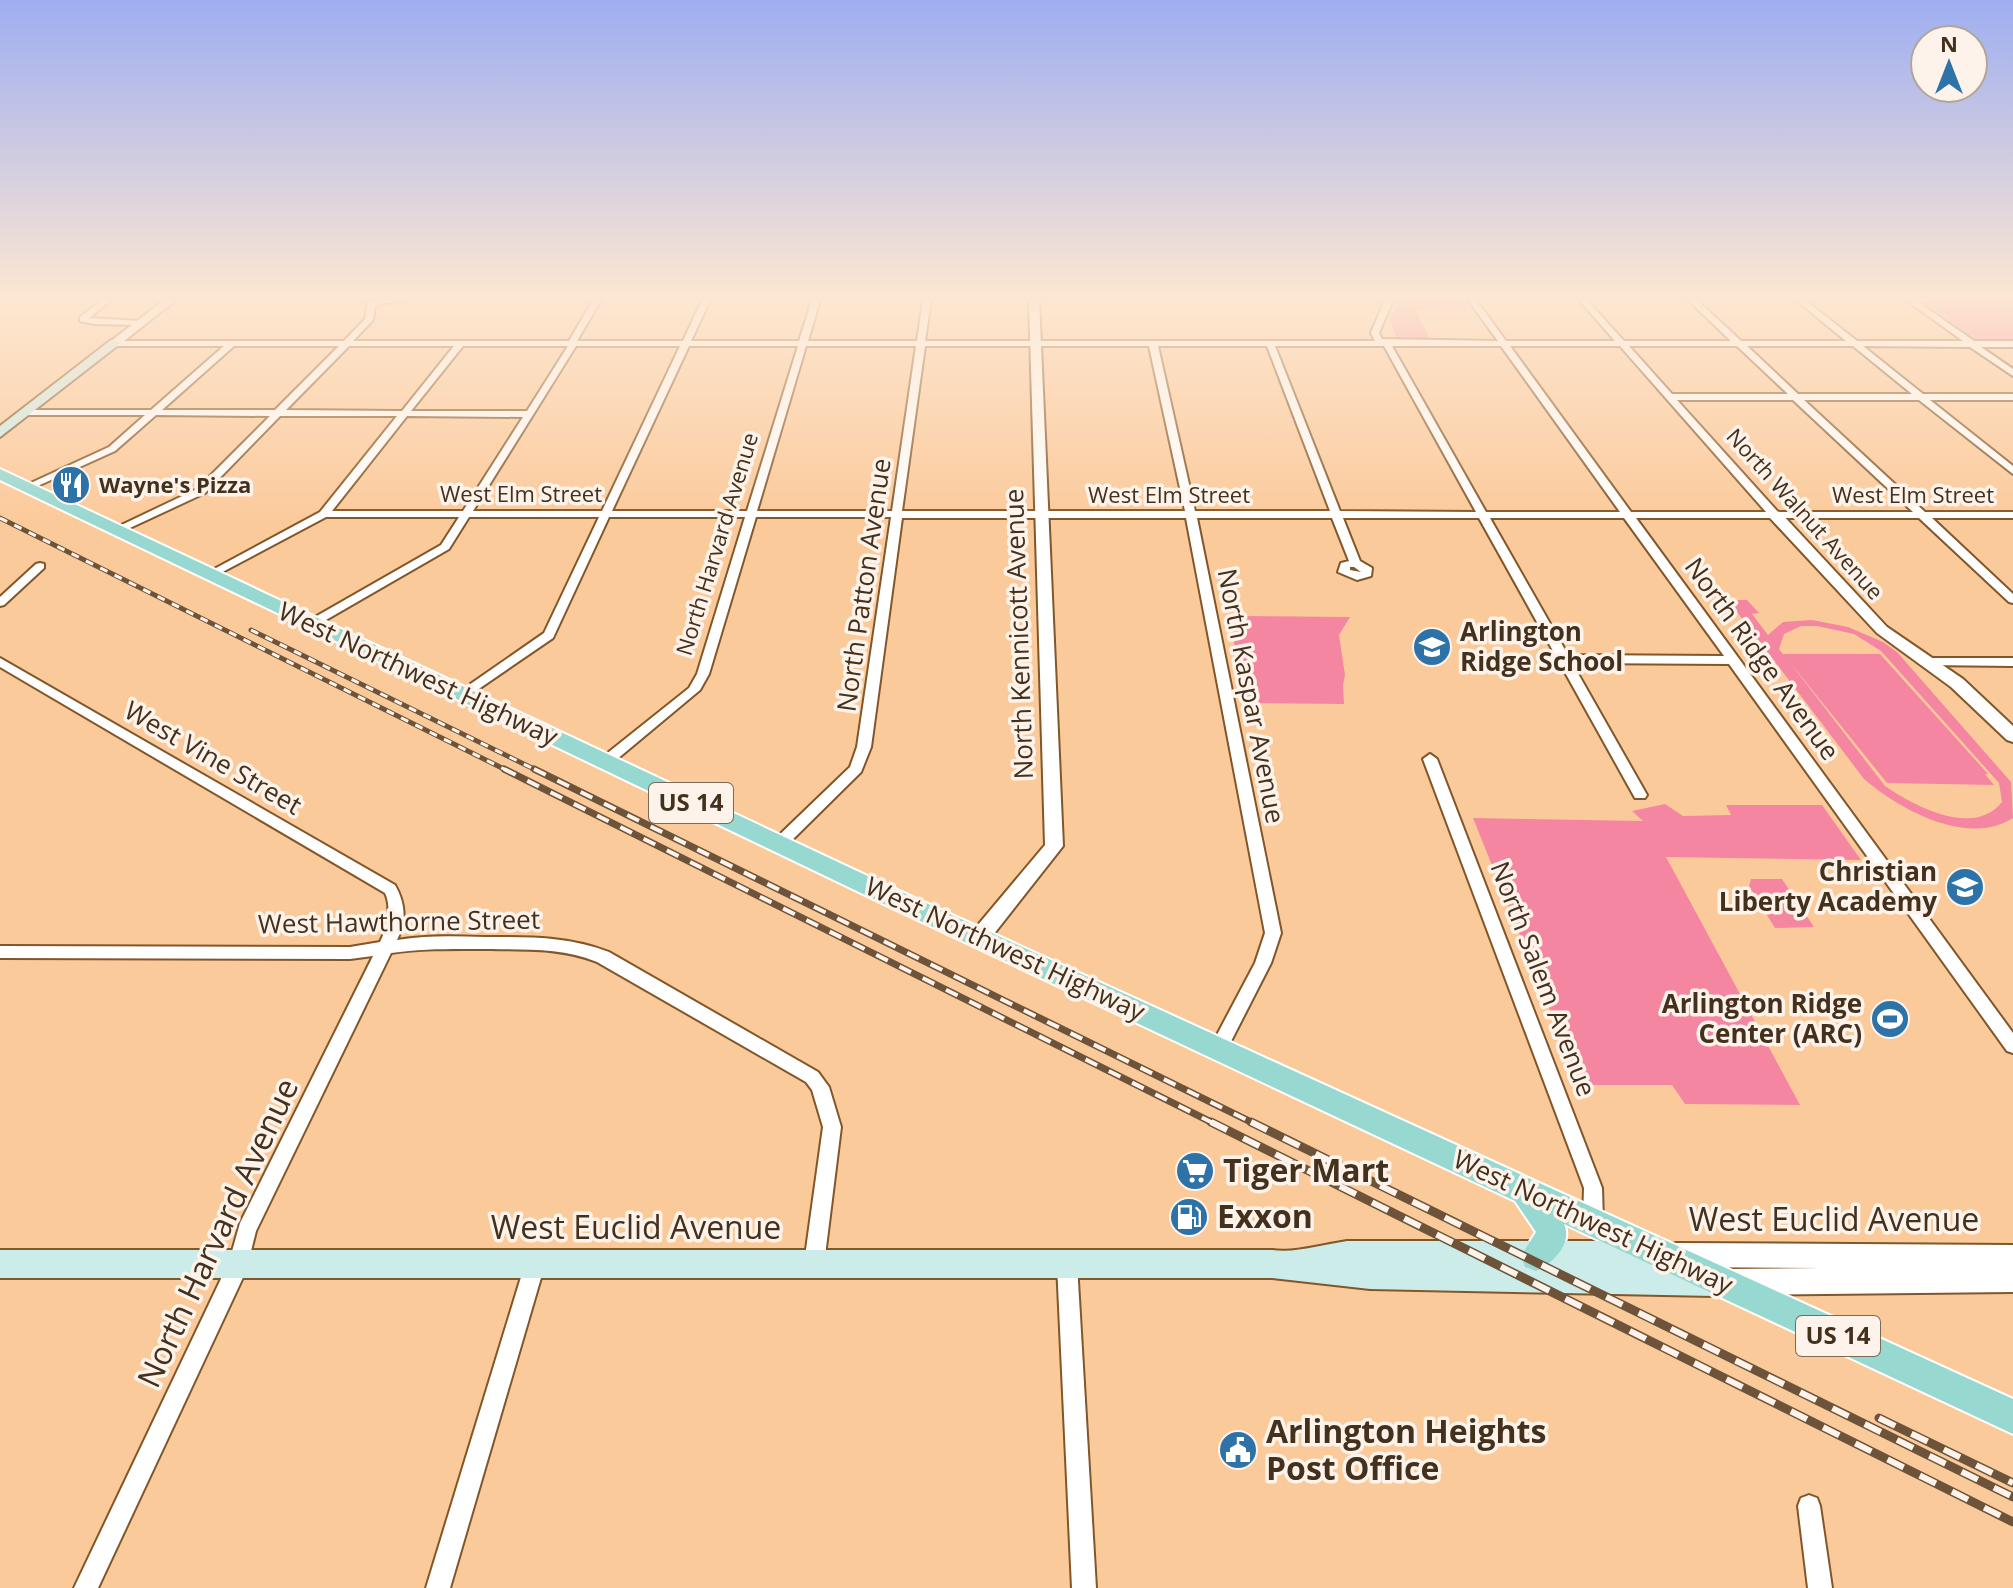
<svg xmlns="http://www.w3.org/2000/svg" width="2013" height="1588" font-family="'Open Sans',sans-serif">
  <style>
    .green { fill: #f586a2; fill-rule: evenodd }
    .lines { fill: none; stroke-linecap: round; stroke-linejoin: round }
    .minor-casing { stroke: #815629; stroke-width: 4 }
    .tertiary-casing { stroke: #815629; stroke-width: 4 }
    .secondary-casing { stroke: #815629; stroke-width: 4 }
    .primary-casing { stroke: #fff; stroke-width: 4 }
    .minor { fill: #fff; fill-rule: evenodd }
    .tertiary { fill: #fff; fill-rule: evenodd }
    .secondary { fill: #cbece8; fill-rule: evenodd }
    .primary { fill: #97d9d1; fill-rule: evenodd }
    .rail-far2-casing { stroke: #6c5339; stroke-width: 5 }
    .rail-far1-casing { stroke: #6c5339; stroke-width: 7 }
    .rail-casing { stroke: #6c5339; stroke-width: 9 }
    .rail-far2 { stroke: #fef3ea; stroke-width: 3; stroke-dasharray: 8; stroke-linecap: butt }
    .rail-far1 { stroke: #fef3ea; stroke-width: 4; stroke-dasharray: 13; stroke-linecap: butt }
    .rail { stroke: #fef3ea; stroke-width: 6; stroke-dasharray: 18; stroke-linecap: butt }
    .labels { text-anchor: middle; stroke-width: 7; stroke-linejoin: round; paint-order: stroke }
    .far-poi-label { font-size: 22px; font-weight: bold; fill: #43301d; stroke: #fef3ea; text-anchor: start }
    .far-street-label { font-size: 22px; fill: #43301d; stroke: #fef3ea }
    .shield { fill: #fef3ea; stroke: #7b6a5a; stroke-width: 2 }
    .shield-label { font-size: 24px; font-weight: bold; fill: #43301d }
    .street-label { font-size: 26px; fill: #43301d; stroke: #fef3ea }
    .poi-label { font-size: 26px; font-weight: bold; fill: #43301d; stroke: #fef3ea; text-anchor: end }
    .near-poi-label { font-size: 32px; font-weight: bold; fill: #43301d; stroke: #fef3ea; text-anchor: start }
    .near-street-label { font-size: 32px; fill: #43301d; stroke: #fef3ea }
  </style>
  <rect width="100%" height="100%" fill="#fbca9b"/>
  <g class="green">
    <path d="M1400,300H1461L1469,311L1415,310L1430,339L1397,338L1390,320Z"/>
    <path d="M1920,300H2013V339H1976Z"/>
    <path d="M1728,600H1747L1759,613L1752,614L1768,635L1783,622L1812,620L1848,627L1883,642L1897,652L2011,782L2013,818C1968,847 1900,810 1864,779ZM1801,626H1817L1854,634L1881,651L1999,783L2002,802C1974,838 1914,806 1885,786L1788,660L1887,783L1994,785L1985,774H1988L1880,654H1783L1779,649L1784,634Z"/>
    <path d="M1229,616L1350,617L1339,635L1345,675L1343,685L1344,704L1246,703Z"/>
    <path d="M1665,804L1683,816L1731,815L1726,805H1822L1861,860L1666,857L1800,1105L1685,1104L1672,1085H1580L1473,818L1643,821L1632,811Z"/>
    <path d="M1751,879H1782L1814,927L1775,928L1749,886Z"/>
  </g>
  <g class="lines">
    <defs>
      <g id="minor">
        <path d="M102,300H111L89,318L141,321L145,323L141,325L94,324L80,321V317Z"/>
        <path d="M404,300L375,305L373,320L353,341H569L593,300H601L577,341H683L702,300H710L691,341H799L812,300H820L808,341H917L923,300H931L925,341H1375L1371,333L1385,300H1393L1379,333L1382,339L1498,341L1468,300H1476L1506,341H1615L1579,300H1587L1624,341H1731L1688,300H1697L1741,341H1846L1796,300H1805L1857,341H1963L1906,300H1915L1974,341H2013V347H1981L2013,369V376L1970,347L1863,346L1923,394H2013V400H1930L2013,466V474L1919,400H1804L1925,512H2013V518H1932L2013,594V603L2009,602L1919,518H1636L2013,1033V1053L2007,1051L1729,664L1572,663L1647,795L1645,798H1635L1479,518H1343L1360,561L1372,568L1371,576L1357,580L1338,572L1341,563L1349,561L1332,518H1197L1281,933L1271,963L1225,1053L1219,1055L1213,1053L1210,1048L1255,963L1265,933L1186,518H902L871,747L861,772L784,848H774L772,844L774,840L850,767L857,747L891,517H756L709,674L700,690L610,765L605,767L598,762L600,759L689,688L697,674L745,517H609L553,638L464,699L458,695L459,692L544,633L599,517H469L449,549L312,628L306,624L308,621L441,545L459,517H326L213,577L209,578L203,575L320,512L397,416H280L205,493L117,534L113,533V529L197,489L270,416L156,415L115,451L31,489L22,487L109,447L145,415H29L26,414V410H151L224,346H115L112,345V341H344L365,319L368,301ZM234,346H339L275,410H162ZM349,346H454L402,411L286,410ZM463,346H568L527,411H411ZM576,346H680L602,511H473ZM689,346H798L747,511H612ZM806,346H916L892,511H757ZM925,346H1149L1185,511H902ZM1158,346H1267L1330,511H1195ZM1275,346H1384L1476,512L1340,511ZM1392,346H1501L1620,512H1486ZM1510,346H1620L1766,512H1631ZM1629,346H1737L1788,394H1672ZM1747,346H1853L1912,394H1798ZM1677,400H1793L1913,512H1778ZM407,416L523,417L463,511H332ZM1490,518H1624L1724,656L1568,655ZM1350,567H1354L1361,572L1350,570Z"/>
        <path d="M40,563L44,564V568L4,605L0,606V597L36,564Z"/>
        <path d="M0,658L395,885C405,903 407,920 397,940C427,935 455,936 485,937C529,937 567,936 609,952L818,1072L829,1087L841,1127L824,1264L821,1271L814,1274L807,1271L804,1264L823,1127L812,1090L806,1082L597,962C563,948 528,950 491,949C457,949 425,948 391,953L256,1231L246,1271L98,1588H74L229,1262L240,1223L373,956L350,959L0,958V946L350,947L380,942C387,928 392,907 385,893L0,667Z"/>
        <path d="M1927,658H2013V666L1923,665L1921,662Z"/>
        <path d="M1430,754L1437,759L1602,1188L1603,1221L1600,1228L1593,1230L1586,1228L1583,1221L1584,1188L1423,759Z"/>
        <path d="M535,1254L542,1257L545,1264L450,1588H426L525,1264L528,1257Z"/>
        <path d="M1067,1254L1074,1257L1077,1264L1096,1588H1072L1057,1264L1060,1257Z"/>
        <path d="M1809,1495L1817,1498L1820,1506L1832,1588H1808L1798,1506L1801,1498Z"/>
      </g>
      <g id="tertiary">
        <path d="M164,300H176L119,345H111V341Z"/>
        <path d="M1029,300H1039L1063,846L986,944L979,946L972,944L969,938L972,932L1045,845Z"/>
        <path d="M1775,511L1780,512L1887,627L1963,679L2013,726V742L2007,740L1951,687L1877,633L1770,518L1768,515Z"/>
        <path d="M1676,1243L2013,1245V1292L1733,1295L1724,1291L1720,1282L1724,1273L1733,1269L1821,1268L1676,1267L1667,1264L1663,1255L1667,1246Z"/>
      </g>
      <g id="secondary">
        <path d="M111,340L121,343L0,437V426Z"/>
        <path d="M1347,1241H1659L1669,1245L1673,1255L1669,1265L1664,1267L1714,1268L1724,1272L1728,1282L1724,1292L1714,1296L1370,1289L1272,1278H0V1250H1272C1297,1253 1320,1245 1347,1241Z"/>
      </g>
      <path id="primary" d="M0,469L904,893L2013,1399V1434L1564,1224C1573,1243 1553,1264 1536,1271L1525,1267L1521,1256L1536,1232L1515,1201L886,905L0,480Z"/>
    </defs>
    <use href="#minor" class="minor-casing"/>
    <use href="#tertiary" class="tertiary-casing"/>
    <use href="#secondary" class="secondary-casing"/>
    <use href="#primary" class="primary-casing"/>
    <use href="#minor" class="minor"/>
    <use href="#tertiary" class="tertiary"/>
    <use href="#secondary" class="secondary"/>
    <use href="#primary" class="primary"/>
    <defs>
      <g id="rail-far2">
        <path d="M0,518L508,771"/>
        <path d="M251,630L538,771"/>
      </g>
      <g id="rail-far1">
        <path d="M504,769L1215,1124"/>
        <path d="M534,769L1255,1124"/>
      </g>
      <g id="rail">
        <path d="M1211,1122L2013,1522"/>
        <path d="M1251,1122L2013,1497"/>
        <path d="M1879,1418L2013,1483"/>
      </g>
    </defs>
    <use href="#rail-far2" class="rail-far2-casing"/>
    <use href="#rail-far1" class="rail-far1-casing"/>
    <use href="#rail" class="rail-casing"/>
    <use href="#rail-far2" class="rail-far2"/>
    <use href="#rail-far1" class="rail-far1"/>
    <use href="#rail" class="rail"/>
  </g>
  <linearGradient id="sky" x2="0" y2="1"><stop stop-color="#9eaef1"/><stop offset="0.57" stop-color="#fde7d2"/><stop offset="1" stop-color="#fde7d2" stop-opacity="0"/></linearGradient>
  <rect width="2013" height="522" fill="url(#sky)"/>
  <defs>
    <symbol id="restaurant-disc" viewBox="-11 -11 22 22"><circle r="9.5" fill="#2e73a8" stroke="#fef3ea"/><path d="M-5-6h1v4h1v-4h1v4h1v-4h1v5L-1.5 .5V6h-2V.5L-5-1ZM5-6V6H3V1.5H1.5Q1.5-4 5-6Z" fill="#fff"/></symbol>
    <symbol id="school-disc" viewBox="-11 -11 22 22"><circle r="9.5" fill="#2e73a8" stroke="#fef3ea"/><path d="M0-5L7-2L0 1L-7-2ZM-4 1L0 2.5L4 1V4Q0 6-4 4Z" fill="#fff"/></symbol>
    <symbol id="stadium-disc" viewBox="-11 -11 22 22"><circle r="9.5" fill="#2e73a8" stroke="#fef3ea"/><path d="M0-5a6.5 5 0 1 0 0 10a6.5 5 0 1 0 0-10ZM-3.5-1.8h7v3.6h-7Z" fill="#fff"/></symbol>
    <symbol id="supermarket-disc" viewBox="-11 -11 22 22"><circle r="9.5" fill="#2e73a8" stroke="#fef3ea"/><path d="M-6-5.5h2.5l.6 2H6L4.5 2H-2.5L-4.4-4H-6ZM-1.5 3.2a1.3 1.3 0 1 0 .1 0ZM3 3.2a1.3 1.3 0 1 0 .1 0Z" fill="#fff"/></symbol>
    <symbol id="fuel-disc" viewBox="-11 -11 22 22"><circle r="9.5" fill="#2e73a8" stroke="#fef3ea"/><path d="M-5.5-6h7V0h2V4h1.3V-2.5L3-4.5l.8-.8L6-3V5H2.5V1h-1V6h-7ZM-4.2-4.7v3.2H.2V-4.7Z" fill="#fff"/></symbol>
    <symbol id="civic-disc" viewBox="-11 -11 22 22"><circle r="9.5" fill="#2e73a8" stroke="#fef3ea"/><path d="M-.6-6.5H3V-4.5H.6V-3L4-1V1h2V6H-6V1h2V-1L-.6-3ZM-1.2 2.5V6h2.4V2.5Z" fill="#fff"/></symbol>
  </defs>
  <g fill-rule="evenodd">
    <use href="#restaurant-disc" x="49" y="463" width="44" height="44"/>
    <use href="#school-disc" x="1410" y="625" width="44" height="44"/>
    <use href="#school-disc" x="1943" y="865" width="44" height="44"/>
    <use href="#stadium-disc" x="1868" y="997" width="44" height="44"/>
    <use href="#supermarket-disc" x="1173" y="1149" width="44" height="44"/>
    <use href="#fuel-disc" x="1167" y="1195" width="44" height="44"/>
    <use href="#civic-disc" x="1216" y="1428" width="44" height="44"/>
  </g>
  <g class="labels">
    <g class="far-poi-label">
      <text x="99" y="493">Wayne's Pizza</text>
    </g>
    <g class="far-street-label">
      <text x="521" y="502">West Elm Street</text>
      <text x="1169" y="503">West Elm Street</text>
      <text x="1913" y="503">West Elm Street</text>
      <text transform="translate(1805 514) rotate(48)" y="8">North Walnut Avenue</text>
      <text transform="translate(717 544) rotate(-73)" y="8">North Harvard Avenue</text>
    </g>
    <g class="shield">
      <rect x="649" y="783" width="84" height="40" rx="6"/>
      <rect x="1796" y="1316" width="84" height="40" rx="6"/>
    </g>
    <g class="shield-label">
      <text x="691" y="811">US 14</text>
      <text x="1838" y="1344">US 14</text>
    </g>
    <g class="street-label">
      <text transform="translate(864 585) rotate(-82)" y="9">North Patton Avenue</text>
      <text transform="translate(1019 634) rotate(-92)" y="9">North Kennicott Avenue</text>
      <text transform="translate(1762 659) rotate(54)" y="9">North Ridge Avenue</text>
      <text transform="translate(418 674) rotate(25)" y="9">West Northwest Highway</text>
      <text transform="translate(1251 696) rotate(79)" y="9">North Kaspar Avenue</text>
      <text transform="translate(213 758) rotate(30)" y="9">West Vine Street</text>
      <text transform="translate(399 922) rotate(-1)" y="9">West Hawthorne Street</text>
      <text transform="translate(1005 949) rotate(25)" y="9">West Northwest Highway</text>
      <text transform="translate(1543 979) rotate(69)" y="9">North Salem Avenue</text>
      <text transform="translate(1593 1222) rotate(25)" y="9">West Northwest Highway</text>
    </g>
    <g class="poi-label">
      <text x="1460" y="641" text-anchor="start">Arlington<tspan x="1460" dy="30">Ridge School</tspan></text>
      <text x="1937" y="881">Christian<tspan x="1937" dy="30">Liberty Academy</tspan></text>
      <text x="1862" y="1013">Arlington Ridge<tspan x="1862" dy="30">Center (ARC)</tspan></text>
    </g>
    <g class="near-poi-label">
      <text x="1223" y="1182">Tiger Mart</text>
      <text x="1217" y="1228">Exxon</text>
      <text x="1266" y="1443">Arlington Heights<tspan x="1266" dy="37">Post Office</tspan></text>
    </g>
    <g class="near-street-label">
      <text x="1834" y="1231">West Euclid Avenue</text>
      <text x="636" y="1239">West Euclid Avenue</text>
      <text transform="translate(218 1233) rotate(-65)" y="11">North Harvard Avenue</text>
    </g>
  </g>
  <g transform="translate(1949 64)"><circle r="38" fill="#fef3ea" stroke="#b3a598" stroke-width="2"/>
  <path d="M0-6L14 30L0 20L-14 30Z" fill="#2e73a8"/>
  <text y="-12" font-size="22" font-weight="bold" text-anchor="middle" fill="#43301d">N</text>
  </g>
</svg>
